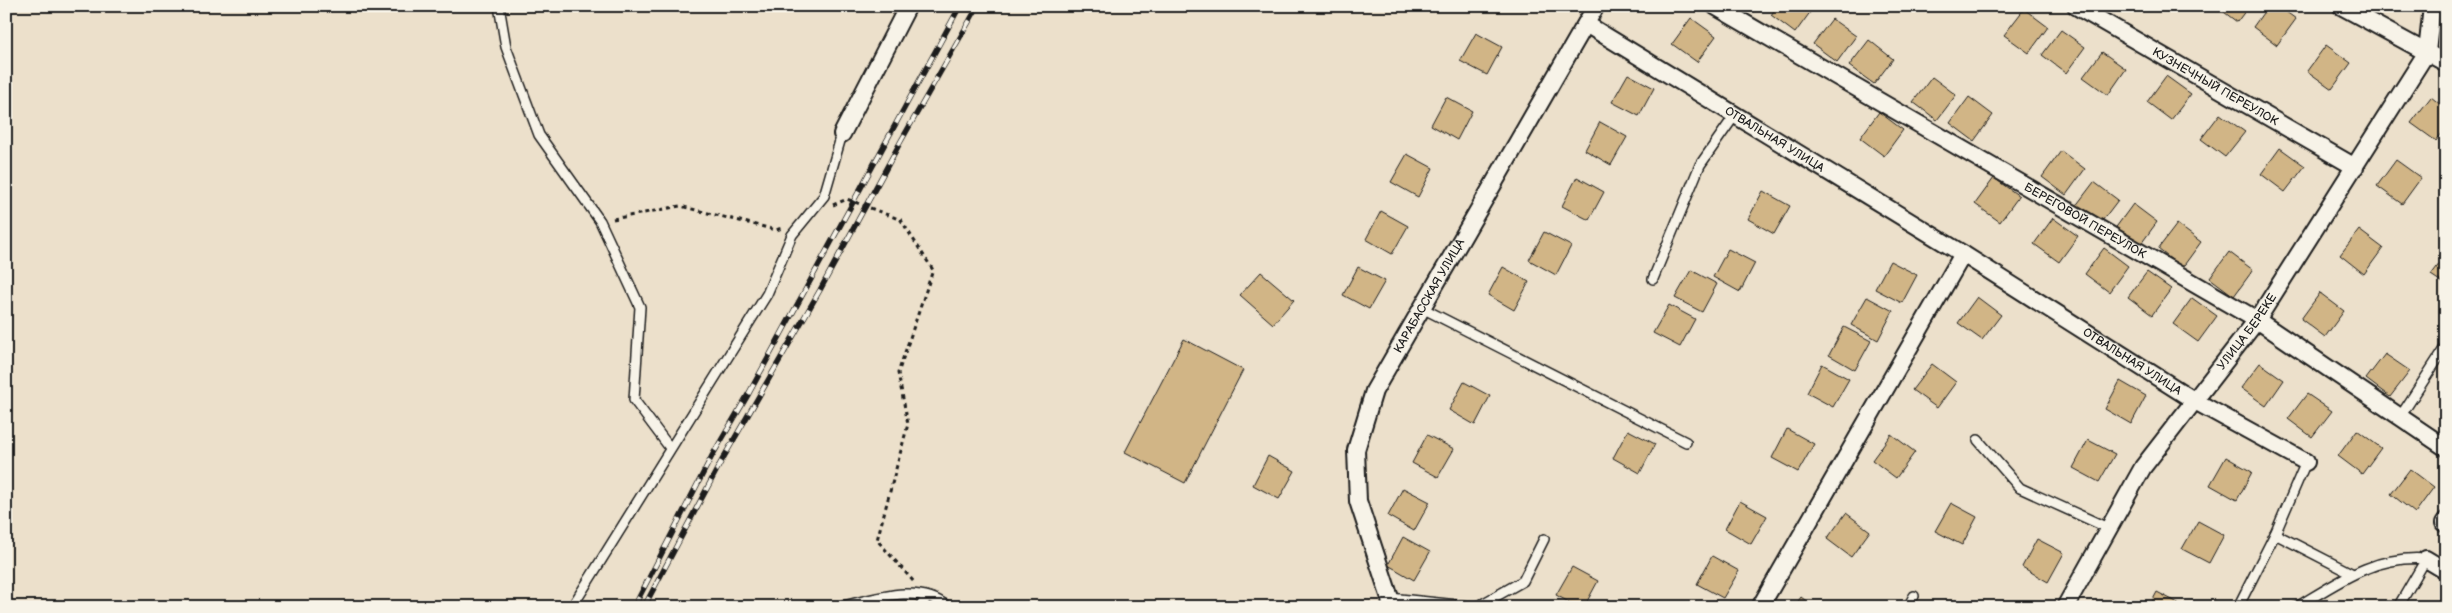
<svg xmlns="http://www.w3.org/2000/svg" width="2452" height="613" font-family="'Balsamiq Sans',sans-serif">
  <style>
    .building { fill: #d1b586; stroke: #1c1c1c }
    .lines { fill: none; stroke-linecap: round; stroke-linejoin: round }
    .lane-casing { stroke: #1c1c1c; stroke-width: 12 }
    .street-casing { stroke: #1c1c1c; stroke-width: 20 }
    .path { stroke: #1c1c1c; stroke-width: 3; stroke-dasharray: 4 4; stroke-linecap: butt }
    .lane { stroke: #f7f3e8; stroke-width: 9 }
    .street { stroke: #f7f3e8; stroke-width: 16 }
    .rail-casing { stroke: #1c1c1c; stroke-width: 5.5 }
    .rail { stroke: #f7f3e8; stroke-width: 4; stroke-dasharray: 11; stroke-linecap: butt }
    .labels { text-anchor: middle; stroke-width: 4; stroke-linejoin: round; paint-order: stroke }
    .street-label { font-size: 12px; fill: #1c1c1c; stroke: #f7f3e8 }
  </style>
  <rect width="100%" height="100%" fill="#ece0cb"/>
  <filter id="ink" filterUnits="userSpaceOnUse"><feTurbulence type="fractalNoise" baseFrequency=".02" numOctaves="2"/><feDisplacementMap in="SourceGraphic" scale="10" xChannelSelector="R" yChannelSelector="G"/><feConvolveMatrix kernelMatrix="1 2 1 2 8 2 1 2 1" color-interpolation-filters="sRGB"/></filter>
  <g filter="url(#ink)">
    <g class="building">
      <path d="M1777,6H1814V7L1795,33L1771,15Z"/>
      <path d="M2216,6H2249L2237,22Z"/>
      <path d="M2268,6H2278L2296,19L2277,45L2253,27Z"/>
      <path d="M2024,9L2048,27L2029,53L2004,35Z"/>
      <path d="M1691,18L1716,36L1697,62L1672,44Z"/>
      <path d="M1832,19L1856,36L1837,62L1813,44Z"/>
      <path d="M2061,30L2085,47L2066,73L2042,55Z"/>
      <path d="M1476,33L1502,47L1487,75L1460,61Z"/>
      <path d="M1869,40L1893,59L1874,84L1849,66Z"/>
      <path d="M2326,45L2351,63L2332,89L2307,71Z"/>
      <path d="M2102,52L2126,69L2108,95L2083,77Z"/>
      <path d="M1628,74L1654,88L1639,116L1612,102Z"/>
      <path d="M2166,76L2191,94L2171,120L2147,102Z"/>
      <path d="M1932,77L1956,95L1937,120L1913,102Z"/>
      <path d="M1446,97L1472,111L1457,140L1431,125Z"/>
      <path d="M1969,97L1993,115L1974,141L1950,123Z"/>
      <path d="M2431,97L2446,109V128L2436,141L2411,123Z"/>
      <path d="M1879,112L1903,130L1884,156L1860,138Z"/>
      <path d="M2220,114L2245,132L2225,157L2201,139Z"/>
      <path d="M1600,122L1627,137L1611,165L1585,150Z"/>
      <path d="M2280,148L2305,166L2285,192L2261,174Z"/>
      <path d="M2061,151L2085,169L2066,195L2042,177Z"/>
      <path d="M1407,154L1433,168L1418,197L1391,182Z"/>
      <path d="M2396,160L2421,178L2402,204L2377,186Z"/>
      <path d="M1577,177L1604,192L1589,220L1562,206Z"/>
      <path d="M1994,178L2019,196L2000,222L1975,204Z"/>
      <path d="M2094,182L2118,200L2099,225L2075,207Z"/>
      <path d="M1763,191L1790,206L1774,234L1748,219Z"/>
      <path d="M2133,204L2157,222L2138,248L2114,230Z"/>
      <path d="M1381,211L1408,226L1392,254L1366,239Z"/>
      <path d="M2053,218L2078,236L2059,262L2034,244Z"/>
      <path d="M2177,224L2201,242L2182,268L2158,249Z"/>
      <path d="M2359,230L2383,248L2364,274L2340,255Z"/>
      <path d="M1544,232L1571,246L1556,275L1529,260Z"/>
      <path d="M2104,248L2128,266L2109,292L2085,274Z"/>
      <path d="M1728,249L1755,263L1740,292L1713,277Z"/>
      <path d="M2229,252L2253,270L2234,296L2210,278Z"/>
      <path d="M2446,255V285L2431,275Z"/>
      <path d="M1890,261L1917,275L1902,303L1875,289Z"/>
      <path d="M1358,267L1385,281L1369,309L1343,295Z"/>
      <path d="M1503,267L1529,282L1514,310L1488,295Z"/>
      <path d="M1691,270L1717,284L1702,312L1675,298Z"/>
      <path d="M1261,272L1294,300L1273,324L1240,295Z"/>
      <path d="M2147,272L2171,289L2152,315L2128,297Z"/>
      <path d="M2320,293L2344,311L2325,337L2301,319Z"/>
      <path d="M1867,297L1893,311L1878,340L1851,325Z"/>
      <path d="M1977,297L2001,315L1982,340L1958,323Z"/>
      <path d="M2192,298L2217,316L2198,342L2173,324Z"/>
      <path d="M1669,305L1695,319L1680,347L1653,333Z"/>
      <path d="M1844,327L1871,341L1855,370L1829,355Z"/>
      <path d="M1184,339L1243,370L1185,483L1125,452Z"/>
      <path d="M2385,354L2410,371L2390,397L2366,379Z"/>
      <path d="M2260,363L2284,380L2266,406L2241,388Z"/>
      <path d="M1822,364L1849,379L1833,407L1807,393Z"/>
      <path d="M1932,364L1956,382L1937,408L1912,390Z"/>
      <path d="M2120,381L2146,396L2131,424L2105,409Z"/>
      <path d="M1464,382L1490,396L1475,425L1449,410Z"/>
      <path d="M2307,394L2332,411L2312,437L2288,419Z"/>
      <path d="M1787,429L1814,444L1798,472L1772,458Z"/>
      <path d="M1628,430L1655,444L1640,473L1613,458Z"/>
      <path d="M2357,430L2381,448L2362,474L2338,456Z"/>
      <path d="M1891,434L1915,452L1896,478L1872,460Z"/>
      <path d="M1427,435L1454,449L1438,477L1412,463Z"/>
      <path d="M2088,440L2115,454L2099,482L2073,468Z"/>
      <path d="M1268,456L1295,471L1279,499L1253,485Z"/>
      <path d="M2226,457L2252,472L2237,500L2210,485Z"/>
      <path d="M2410,469L2434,487L2415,513L2391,494Z"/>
      <path d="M1403,488L1430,502L1414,531L1388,516Z"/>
      <path d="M1740,501L1767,516L1751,544L1725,529Z"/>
      <path d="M1951,503L1977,517L1962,545L1935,531Z"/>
      <path d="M1846,513L1870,531L1851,557L1827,539Z"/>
      <path d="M2198,521L2224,535L2209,563L2182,549Z"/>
      <path d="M1403,537L1430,552L1414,580L1388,565Z"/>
      <path d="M2037,539L2064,553L2048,582L2022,567Z"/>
      <path d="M1712,556L1739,571L1723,598L1697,584Z"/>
      <path d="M1572,567L1598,581L1584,607H1578L1556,595Z"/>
      <path d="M2157,592L2184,606L2183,607H2149Z"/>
      <path d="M1801,597L1814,607H1794Z"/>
    </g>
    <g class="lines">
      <defs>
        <g id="lane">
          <path d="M499,6L506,47L539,135L600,221L640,307L634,400L670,448"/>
          <path d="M1653,279L1700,165L1735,115"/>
          <path d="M1422,308L1686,442"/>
          <path d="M2400,417L2446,346"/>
          <path d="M1978,440L2020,488L2108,528"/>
          <path d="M2275,534L2353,574"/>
          <path d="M1390,598L1477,607L1523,581L1544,539"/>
          <path d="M572,607L767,294L792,235L824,196L842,134"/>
          <path d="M840,607C874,599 918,582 948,607"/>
          <path d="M920,607L927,597"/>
          <path d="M1908,607L1914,596"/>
          <path d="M2238,607L2275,534L2306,462"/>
          <path d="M2297,607C2340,581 2375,555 2426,559L2398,607"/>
        </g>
        <g id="street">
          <path id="s1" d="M1715,6L2257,320L2446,448"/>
          <path id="s2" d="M2076,6L2355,167"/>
          <path d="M2341,6L2446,63"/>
          <path id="s3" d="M1586,24L1963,254L2195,401L2306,462"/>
          <path d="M842,134L908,6"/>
          <path d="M2444,523L2446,520"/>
          <path d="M2426,559L2446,571"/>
          <path id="s4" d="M1391,607L1390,598L1358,501L1356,450L1374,391L1596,6"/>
          <path d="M1760,607L1963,254"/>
          <path id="s5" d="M2065,607L2143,467L2257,320L2427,52L2432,6"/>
        </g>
      </defs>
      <use href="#lane" class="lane-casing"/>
      <use href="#street" class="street-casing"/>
      <g class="path">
        <path d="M833,205L847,199L901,220L933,270L898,373L908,424L877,540L914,582"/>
        <path d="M613,219L680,206L776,230L782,228"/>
      </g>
      <use href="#lane" class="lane"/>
      <use href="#street" class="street"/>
      <defs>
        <g id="rail">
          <path d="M634,607L712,456L749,393L960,6"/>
          <path d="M644,607L721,462L820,290L901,141L978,6"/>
        </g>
      </defs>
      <use href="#rail" class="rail-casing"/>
      <use href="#rail" class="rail"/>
    </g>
  </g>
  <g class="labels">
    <g class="street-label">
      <text dy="4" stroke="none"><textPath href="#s2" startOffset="161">КУЗНЕЧНЫЙ ПЕРЕУЛОК</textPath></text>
      <text dy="4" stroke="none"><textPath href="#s3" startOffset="221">ОТВАЛЬНАЯ УЛИЦА</textPath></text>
      <text dy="4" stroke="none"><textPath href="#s1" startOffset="428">БЕРЕГОВОЙ ПЕРЕУЛОК</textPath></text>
      <text dy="4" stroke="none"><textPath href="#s4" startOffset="334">КАРАБАССКАЯ УЛИЦА</textPath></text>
      <text dy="4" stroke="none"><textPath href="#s5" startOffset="331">УЛИЦА БЕРЕКЕ</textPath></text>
      <text dy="4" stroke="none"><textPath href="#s3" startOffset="642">ОТВАЛЬНАЯ УЛИЦА</textPath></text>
    </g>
  </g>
  <rect width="2452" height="613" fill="none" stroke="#f7f3e8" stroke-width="25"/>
  <rect x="12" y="12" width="2427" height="588" fill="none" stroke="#1c1c1c" stroke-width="2" filter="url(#ink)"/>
</svg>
